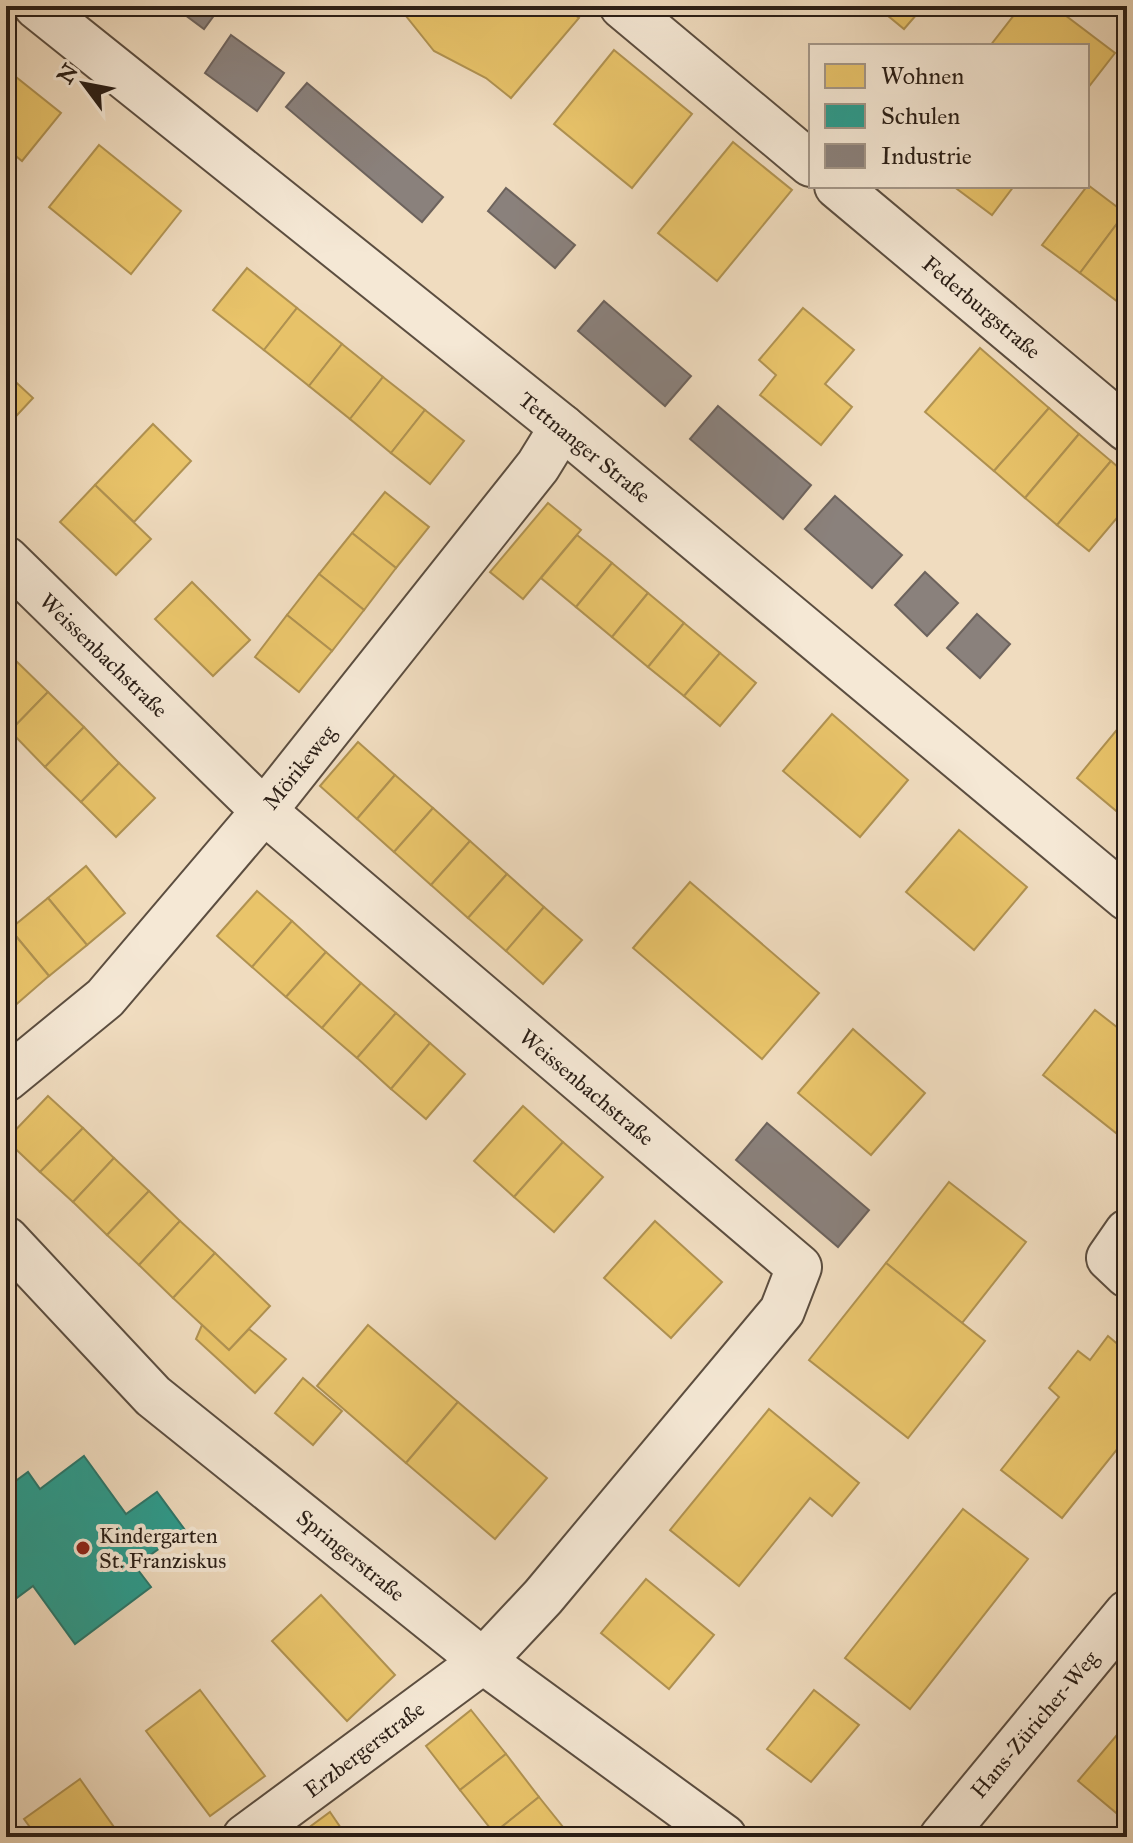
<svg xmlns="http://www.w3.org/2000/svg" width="1133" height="1843" font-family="'IM FELL Great Primer',serif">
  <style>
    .homes { fill: #e9c46a; stroke: #b09251; stroke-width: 2 }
    .schools { fill: #2a9d8f; stroke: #2a776b; stroke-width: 2 }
    .industry { fill: #8a817c; stroke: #6d635d; stroke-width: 2 }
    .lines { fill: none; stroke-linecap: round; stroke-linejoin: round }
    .minor-casing { stroke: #5c4e40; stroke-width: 48 }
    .minor { stroke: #f5e8d5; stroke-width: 44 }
    .poi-dot { fill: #8f2418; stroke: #f5e8d5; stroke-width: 3 }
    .labels { text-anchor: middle; stroke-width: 8; stroke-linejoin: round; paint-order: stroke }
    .street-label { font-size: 22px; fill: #2a1e16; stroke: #f5e8d5 }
    .poi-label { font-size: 22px; fill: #2a1e16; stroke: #f5e8d5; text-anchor: start }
  </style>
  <rect width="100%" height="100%" fill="#f0dcbf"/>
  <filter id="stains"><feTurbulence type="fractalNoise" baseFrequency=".0025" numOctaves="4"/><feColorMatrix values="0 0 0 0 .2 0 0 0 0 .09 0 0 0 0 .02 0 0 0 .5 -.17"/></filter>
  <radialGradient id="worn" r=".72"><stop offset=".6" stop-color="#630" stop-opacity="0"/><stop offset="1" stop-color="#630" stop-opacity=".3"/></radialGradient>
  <g class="homes">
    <path d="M398,6H564L579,18L511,98L486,78L434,51Z"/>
    <path d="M876,6H924L904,29Z"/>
    <path d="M1021,6H1053L1115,53L1087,89V46H990Z"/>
    <path d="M614,50L692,114L632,188L554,124Z"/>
    <path d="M6,69L61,113L22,161L6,148Z"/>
    <path d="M733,142L792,190L717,281L658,233Z"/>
    <path d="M99,145L181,211L131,274L49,207Z"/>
    <path d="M1088,185L1125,213L1080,273L1042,245Z"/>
    <path d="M953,186H1014L992,215Z"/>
    <path d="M1125,213L1127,290L1118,302L1080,273Z"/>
    <path d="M247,268L297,308L264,350L213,310Z"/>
    <path d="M297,308L342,344L309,386L264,350Z"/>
    <path d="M803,308L854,350L825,384L852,407L821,445L760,395L776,375L759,360Z"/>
    <path d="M342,344L383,377L350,419L309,386Z"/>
    <path d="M980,348L1049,408L994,471L925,412Z"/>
    <path d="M6,373L33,398L6,427Z"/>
    <path d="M383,377L425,410L391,453L350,419Z"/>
    <path d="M1049,408L1079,434L1025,498L994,471Z"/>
    <path d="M425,410L464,441L430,484L391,453Z"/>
    <path d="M153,424L191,461L134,522L95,485Z"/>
    <path d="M1079,434L1111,461L1057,525L1025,498Z"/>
    <path d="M1111,461L1127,475V506L1089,551L1057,525Z"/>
    <path d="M95,485L151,539L116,575L60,522Z"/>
    <path d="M385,492L429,527L396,568L352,533Z"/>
    <path d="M548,503L581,530L523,599L490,572Z"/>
    <path d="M352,533L396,568L364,610L319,574Z"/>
    <path d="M577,535L612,563L576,607L541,578Z"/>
    <path d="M612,563L648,593L612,637L576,607Z"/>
    <path d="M319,574L364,610L332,651L287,615Z"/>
    <path d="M192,582L250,640L213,676L155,619Z"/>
    <path d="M648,593L684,623L648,667L612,637Z"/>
    <path d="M287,615L332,651L299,692L255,657Z"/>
    <path d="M684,623L720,653L684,696L648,667Z"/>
    <path d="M720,653L756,683L720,726L684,696Z"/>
    <path d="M12,657L48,692L10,731L6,727V664Z"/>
    <path d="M48,692L84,727L45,767L10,731Z"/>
    <path d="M832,714L908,780L860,837L783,771Z"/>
    <path d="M1125,720L1127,721V820L1077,778Z"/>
    <path d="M84,727L119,763L81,802L45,767Z"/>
    <path d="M358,742L395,775L357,819L320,786Z"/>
    <path d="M119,763L155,798L116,837L81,802Z"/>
    <path d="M395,775L433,808L394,852L357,819Z"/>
    <path d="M433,808L470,841L431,885L394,852Z"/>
    <path d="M959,830L1027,887L974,950L906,892Z"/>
    <path d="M470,841L507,874L468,918L431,885Z"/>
    <path d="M86,866L125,913L87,945L48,898Z"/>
    <path d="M507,874L544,907L506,951L468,918Z"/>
    <path d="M690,882L819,993L762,1059L633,948Z"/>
    <path d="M257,891L292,921L252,967L217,936Z"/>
    <path d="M48,898L87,945L49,976L10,929Z"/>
    <path d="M544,907L582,940L543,984L506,951Z"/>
    <path d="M292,921L326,952L286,997L252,967Z"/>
    <path d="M10,929L49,976L12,1008L6,1001V933Z"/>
    <path d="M326,952L361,983L322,1028L286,997Z"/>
    <path d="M361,983L396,1013L357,1058L322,1028Z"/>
    <path d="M1095,1010L1127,1035V1119L1116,1133L1043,1075Z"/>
    <path d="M396,1013L430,1043L391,1089L357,1058Z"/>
    <path d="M853,1029L925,1093L871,1155L798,1093Z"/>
    <path d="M430,1043L465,1074L426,1119L391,1089Z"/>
    <path d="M48,1096L83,1128L40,1172L6,1140Z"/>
    <path d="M523,1106L563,1142L514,1197L474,1161Z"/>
    <path d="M83,1128L114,1158L73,1202L40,1172Z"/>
    <path d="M563,1142L603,1177L554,1232L514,1197Z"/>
    <path d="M114,1158L149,1191L107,1235L73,1202Z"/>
    <path d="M949,1182L1026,1242L962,1323L886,1263Z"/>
    <path d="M149,1191L180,1221L139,1265L107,1235Z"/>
    <path d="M180,1221L215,1253L173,1298L139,1265Z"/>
    <path d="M655,1221L722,1282L671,1338L604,1278Z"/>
    <path d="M215,1253L270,1306L229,1350L173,1298Z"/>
    <path d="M886,1263L985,1341L908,1438L809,1360Z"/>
    <path d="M202,1325L229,1350L249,1329L286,1359L255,1393L196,1339Z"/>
    <path d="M368,1325L458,1402L406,1463L317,1386Z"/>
    <path d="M1108,1336L1127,1352V1437L1062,1518L1001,1470L1059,1397L1049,1388L1078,1351L1090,1360Z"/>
    <path d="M303,1378L342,1411L313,1445L275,1413Z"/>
    <path d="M458,1402L547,1478L495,1539L406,1463Z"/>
    <path d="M769,1409L859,1483L832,1516L810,1498L739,1586L670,1530Z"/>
    <path d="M963,1509L1028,1559L910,1709L845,1658Z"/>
    <path d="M646,1579L714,1635L669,1689L601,1633Z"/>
    <path d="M321,1595L395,1675L347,1721L272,1641Z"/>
    <path d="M200,1690L265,1776L210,1816L146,1731Z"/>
    <path d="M814,1690L859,1725L811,1782L767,1749Z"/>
    <path d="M471,1710L506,1754L460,1790L426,1746Z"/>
    <path d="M1127,1723V1822L1078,1781Z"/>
    <path d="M506,1754L539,1797L494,1833L460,1790Z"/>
    <path d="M80,1779L121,1837H37L24,1819Z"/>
    <path d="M539,1797L571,1837H497L494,1833Z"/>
    <path d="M330,1812L347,1837H296Z"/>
  </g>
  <path class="schools" d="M84,1456L126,1514L157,1492L185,1530L135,1566L151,1587L75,1644L33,1586L6,1606V1488L28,1472L40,1489Z"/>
  <g class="industry">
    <path d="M173,6H221L204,29Z"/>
    <path d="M231,35L284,73L257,111L205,73Z"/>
    <path d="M307,83L443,197L422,222L286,107Z"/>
    <path d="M506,188L575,245L555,268L488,211Z"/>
    <path d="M604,301L691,376L665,406L578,331Z"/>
    <path d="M718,406L811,485L783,519L690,439Z"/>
    <path d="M835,496L902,555L872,588L805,529Z"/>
    <path d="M925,572L958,603L927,636L895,605Z"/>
    <path d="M977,614L1010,644L980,678L947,648Z"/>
    <path d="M767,1123L869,1210L838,1247L736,1160Z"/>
  </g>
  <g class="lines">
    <defs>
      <g id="minor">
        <path d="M36,6L562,427L1127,898"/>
        <path d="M622,6L811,164"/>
        <path d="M837,186L1127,429"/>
        <path d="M6,559L264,811L799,1267L782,1311L543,1597L483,1661L245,1837"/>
        <path d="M6,1079L105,998L264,811L538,466L562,427"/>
        <path d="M1127,1232L1109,1258L1127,1275"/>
        <path d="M6,1239L153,1396L483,1661L724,1837"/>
        <path d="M942,1837L1127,1613"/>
      </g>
    </defs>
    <use href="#minor" class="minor-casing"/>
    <use href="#minor" class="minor"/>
  </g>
  <circle class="poi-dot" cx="83" cy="1548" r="8"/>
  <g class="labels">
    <g class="street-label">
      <text transform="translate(982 307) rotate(40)" y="8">Federburgstraße</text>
      <text transform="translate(585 447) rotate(39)" y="8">Tettnanger Straße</text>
      <text transform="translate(104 655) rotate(44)" y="8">Weissenbachstraße</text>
      <text transform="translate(299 767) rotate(-51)" y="8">Mörikeweg</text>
      <text transform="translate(587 1087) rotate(40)" y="8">Weissenbachstraße</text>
      <text transform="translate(351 1555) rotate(39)" y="8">Springerstraße</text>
      <text transform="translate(1034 1724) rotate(-50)" y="8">Hans-Züricher-Weg</text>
      <text transform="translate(364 1749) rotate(-37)" y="8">Erzbergerstraße</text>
    </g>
    <g class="poi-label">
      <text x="99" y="1543">Kindergarten<tspan x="99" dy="25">St. Franziskus</tspan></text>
    </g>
  </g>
  <rect width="1133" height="1843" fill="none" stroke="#f0dcbf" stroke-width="32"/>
  <rect x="8" y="8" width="1117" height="1827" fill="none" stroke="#2a1e16" stroke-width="4"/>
  <rect x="16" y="16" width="1101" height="1811" fill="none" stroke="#2a1e16" stroke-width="2"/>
  <rect x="809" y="44" width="280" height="144" fill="#f5e8d5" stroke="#a49789" stroke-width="2"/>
  <rect x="825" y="64" width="40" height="24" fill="#e9c46a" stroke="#a49789" stroke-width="2"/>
  <text x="881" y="84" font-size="24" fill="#2a1e16">Wohnen</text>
  <rect x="825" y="104" width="40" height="24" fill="#2a9d8f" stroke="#a49789" stroke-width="2"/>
  <text x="881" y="124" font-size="24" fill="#2a1e16">Schulen</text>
  <rect x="825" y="144" width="40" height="24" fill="#8a817c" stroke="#a49789" stroke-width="2"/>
  <text x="881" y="164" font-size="24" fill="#2a1e16">Industrie</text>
  <g transform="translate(84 84) rotate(302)" stroke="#f5e8d5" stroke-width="6" paint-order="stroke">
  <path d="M0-6L14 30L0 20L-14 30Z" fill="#2a1e16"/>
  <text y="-12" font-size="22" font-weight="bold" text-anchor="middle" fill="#2a1e16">N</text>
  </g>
  <rect width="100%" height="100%" filter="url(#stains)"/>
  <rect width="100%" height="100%" fill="url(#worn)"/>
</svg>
